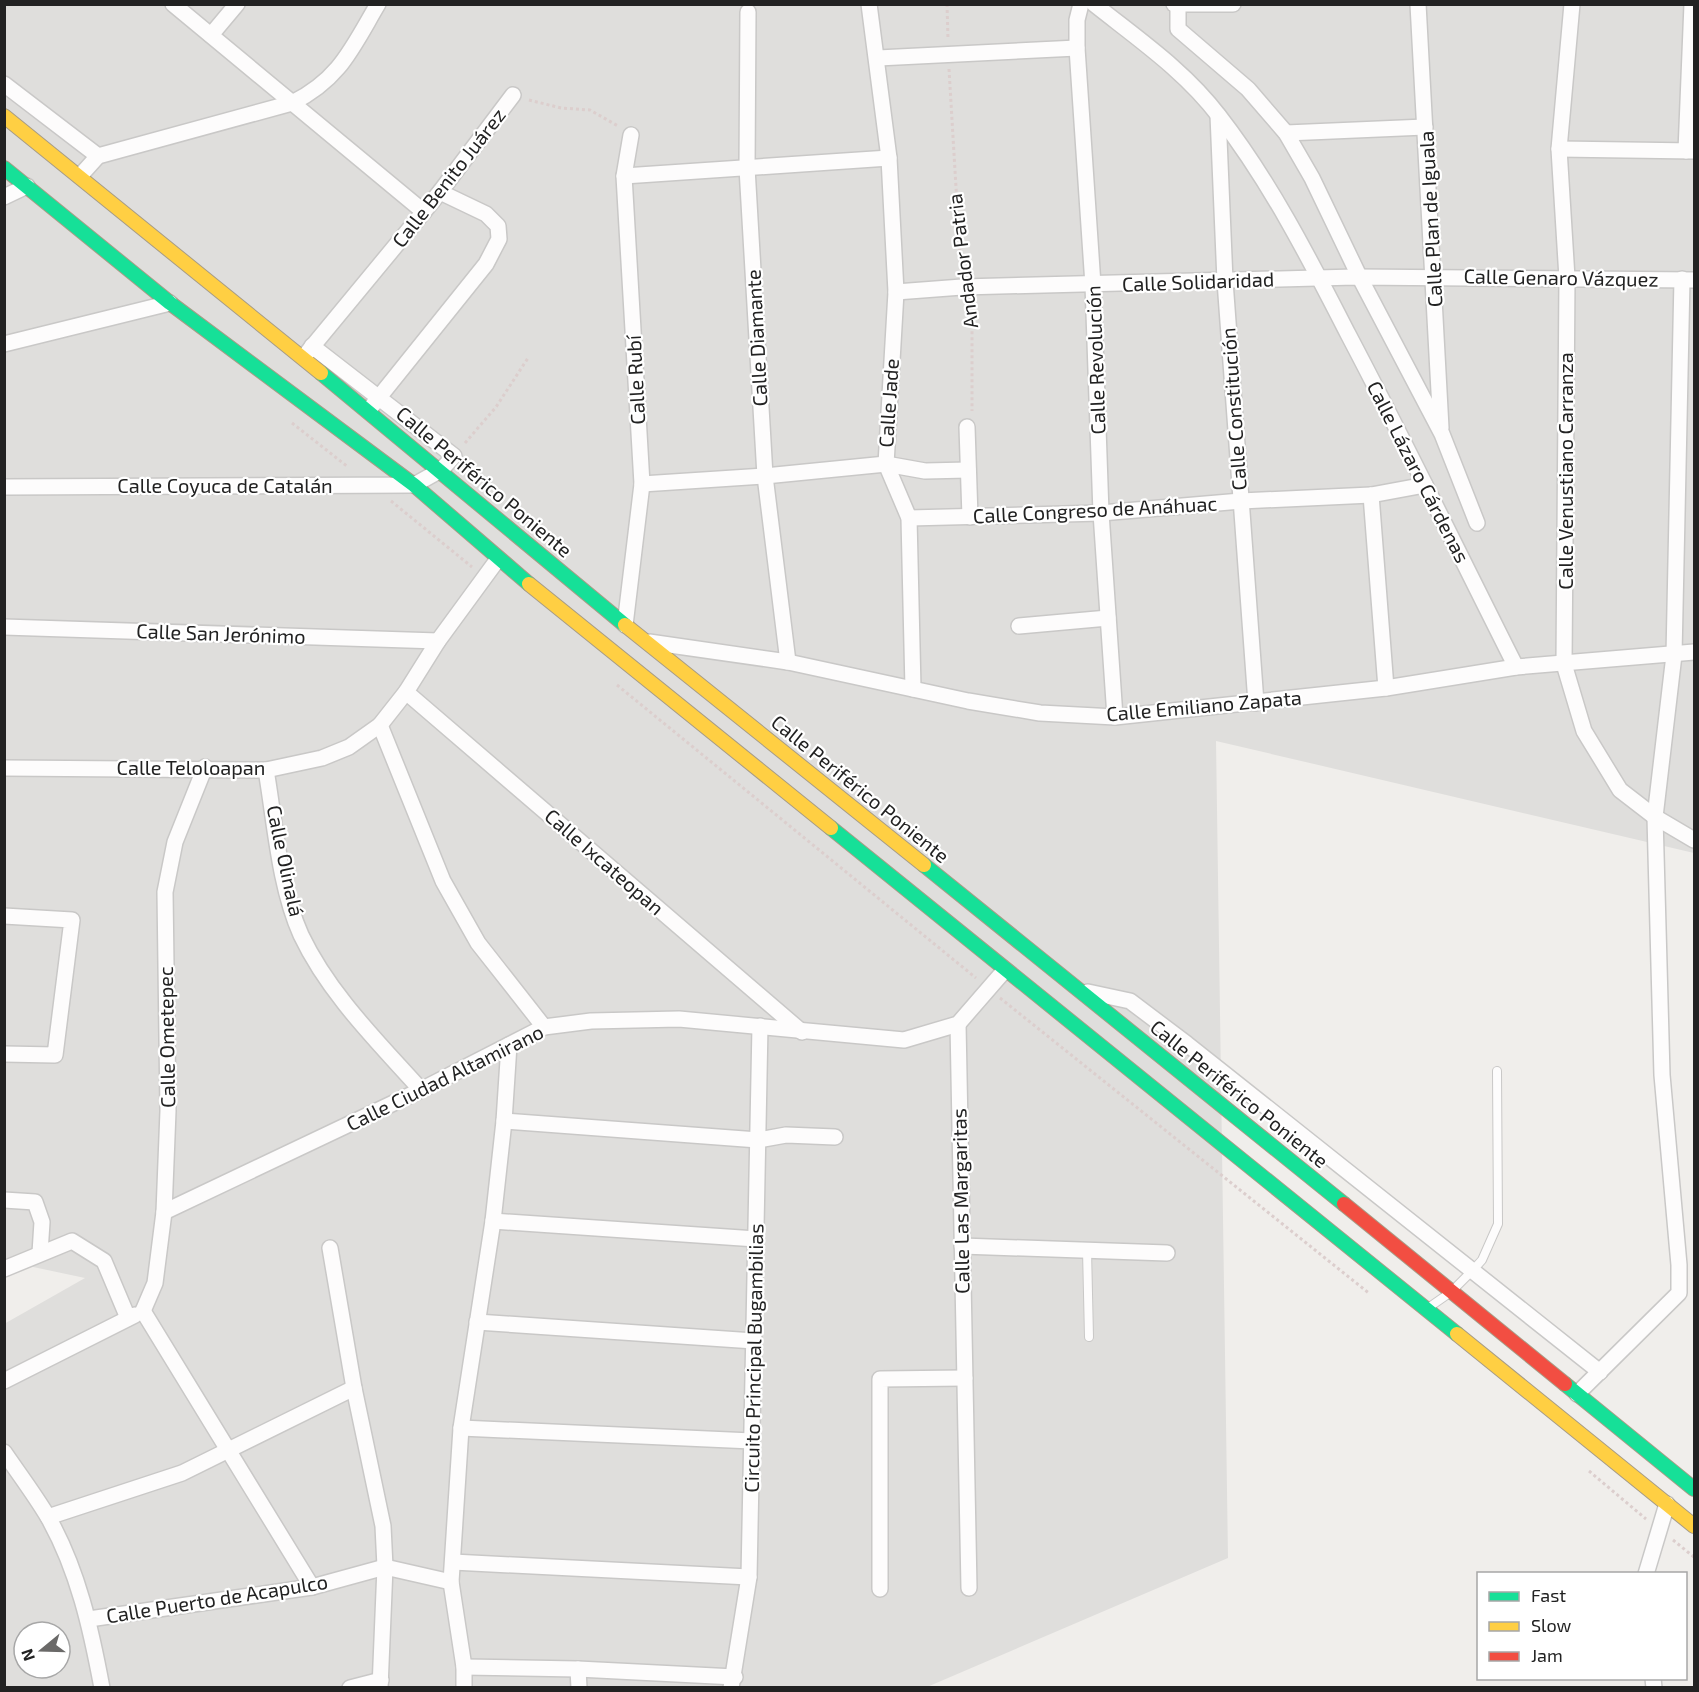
<svg xmlns="http://www.w3.org/2000/svg" width="1699" height="1692" font-family="'Exo 2',sans-serif">
  <style>
    .residential { fill: #dfdedc; fill-rule: evenodd }
    .lines { fill: none; stroke-linecap: round; stroke-linejoin: round }
    .lane-casing { stroke: #c9c8c7; stroke-width: 10 }
    .street-casing { stroke: #c9c8c7; stroke-width: 18 }
    .fast-casing { stroke: #a79c86; stroke-width: 16 }
    .slow-casing { stroke: #a79c86; stroke-width: 16 }
    .jam-casing { stroke: #a79c86; stroke-width: 16 }
    .path { stroke: #dccecd; stroke-width: 3; stroke-dasharray: 3 3; stroke-linecap: butt }
    .lane { stroke: #fdfcfc; stroke-width: 8 }
    .street { stroke: #fdfcfc; stroke-width: 15 }
    .fast { stroke: #16e098; stroke-width: 14 }
    .slow { stroke: #ffcf43; stroke-width: 14 }
    .jam { stroke: #f24e42; stroke-width: 14 }
    .labels { text-anchor: middle; stroke-width: 4.5; stroke-linejoin: round; paint-order: stroke }
    .street-label { font-size: 20px; fill: #222; stroke: #fff }
  </style>
  <rect width="100%" height="100%" fill="#f0eeeb"/>
  <path class="residential" d="M5,5H1694V853L1216,741L1228,1558L927,1687H5L4,1324L85,1278L5,1261ZM24,1632H60V1668H24Z"/>
  <g class="lines">
    <defs>
      <g id="lane">
        <path d="M1087,1250L1089,1337"/>
        <path d="M1428,1308L1451,1292L1473,1270L1482,1260L1498,1224L1497,1071"/>
      </g>
      <g id="street">
        <path d="M173,4L424,212"/>
        <path d="M869,4L889,158L896,292L886,464L909,518L913,689"/>
        <path d="M1081,4L1077,20V48L1093,285L1101,513L1115,717"/>
        <path d="M1094,4C1138,39 1185,71 1219,116C1271,183 1310,260 1348,334C1406,444 1460,556 1516,667"/>
        <path d="M1174,4H1233"/>
        <path d="M1418,4L1441,428"/>
        <path d="M1572,4L1559,149L1567,278L1564,664L1584,731L1620,790L1655,817L1694,840"/>
        <path d="M1178,6V29L1248,89L1286,133L1312,178L1360,278L1442,434L1477,523"/>
        <path d="M748,12L747,168L765,476L788,662"/>
        <path d="M211,35L237,4"/>
        <path d="M878,58L1077,48"/>
        <path d="M4,84L98,156"/>
        <path d="M1218,115L1225,281L1256,703"/>
        <path d="M1286,133L1425,127"/>
        <path d="M1559,149L1694,151"/>
        <path d="M1686,151L1692,4"/>
        <path d="M80,176L98,156L292,103C340,79 352,48 378,4"/>
        <path d="M624,176L889,158"/>
        <path d="M4,197L27,186"/>
        <path d="M896,292L962,287L1355,277L1694,280"/>
        <path d="M4,344L170,303"/>
        <path d="M307,353L440,192L513,95"/>
        <path d="M372,406L486,264L499,239L498,226L486,214L440,192"/>
        <path d="M967,427L970,517"/>
        <path d="M642,484L765,476L886,464L925,471L968,470"/>
        <path d="M4,487L414,485L441,470L454,456L312,346"/>
        <path d="M1371,495L1386,688"/>
        <path d="M909,518L1101,513L1241,501L1371,495L1425,485"/>
        <path d="M625,625L642,484L624,176L631,135"/>
        <path d="M1019,626L1108,618"/>
        <path d="M4,627L438,641"/>
        <path d="M649,642L788,662L968,701L1040,713L1115,717L1386,688L1516,667L1694,652"/>
        <path d="M406,692L802,1032"/>
        <path d="M380,725L443,881L478,943L544,1027"/>
        <path d="M4,768L266,770L322,758L349,747L380,725L406,692L438,641L498,559"/>
        <path d="M266,770C275,822 279,886 301,935C329,994 378,1042 421,1090"/>
        <path d="M4,916L72,920L55,1055L4,1054"/>
        <path d="M1088,992L1130,1001L1187,1044L1600,1372"/>
        <path d="M958,1024L969,1588"/>
        <path d="M504,1121L758,1140L786,1135L835,1137"/>
        <path d="M4,1200L35,1202L42,1222L40,1253"/>
        <path d="M164,1212L421,1090L544,1027L591,1021L679,1019L904,1040L958,1024L1004,971"/>
        <path d="M493,1221L756,1239"/>
        <path d="M962,1246L1167,1253"/>
        <path d="M330,1248L354,1388L383,1526L385,1567L380,1688"/>
        <path d="M4,1269L72,1241L104,1261L128,1318"/>
        <path d="M143,1311L155,1283L164,1212L168,1111L165,892L175,842L205,767"/>
        <path d="M143,1311L312,1587"/>
        <path d="M477,1322L754,1341"/>
        <path d="M4,1381L135,1315"/>
        <path d="M1577,1394L1679,1293V1265L1662,1075L1655,817L1674,655L1682,279"/>
        <path d="M461,1428L752,1441"/>
        <path d="M4,1452C19,1474 35,1495 48,1517C78,1570 91,1629 102,1688"/>
        <path d="M48,1517L182,1473L354,1388"/>
        <path d="M453,1562L749,1577"/>
        <path d="M1646,1574L1667,1504"/>
        <path d="M880,1589V1379L965,1378"/>
        <path d="M89,1619L312,1587L385,1567L451,1582"/>
        <path d="M464,1667L578,1669L735,1677"/>
        <path d="M578,1669L579,1688"/>
        <path d="M1653,1678L1654,1688"/>
        <path d="M350,1688L381,1680"/>
        <path d="M464,1688V1667L451,1582L461,1428L493,1221L504,1121L509,1045"/>
        <path d="M731,1688L749,1577L760,1026"/>
      </g>
      <g id="fast">
        <path d="M4,168L170,303L414,485L529,584"/>
        <path d="M321,373L625,625"/>
        <path d="M831,828L1457,1334"/>
        <path d="M924,865L1344,1204"/>
        <path d="M1565,1384L1694,1489"/>
      </g>
      <g id="slow">
        <path d="M4,116L321,373"/>
        <path d="M529,584L831,828"/>
        <path d="M625,625L924,865"/>
        <path d="M1457,1334L1694,1526"/>
      </g>
      <path id="jam" d="M1344,1204L1565,1384"/>
    </defs>
    <use href="#lane" class="lane-casing"/>
    <use href="#street" class="street-casing"/>
    <use href="#fast" class="fast-casing"/>
    <use href="#slow" class="slow-casing"/>
    <use href="#jam" class="jam-casing"/>
    <g class="path">
      <path d="M947,4L948,39"/>
      <path d="M949,69L961,272"/>
      <path d="M529,100L561,108L590,110L618,126"/>
      <path d="M967,302L972,317V411"/>
      <path d="M292,423L348,467"/>
      <path d="M465,443L496,407L528,358"/>
      <path d="M391,501L472,567"/>
      <path d="M617,685L976,978"/>
      <path d="M1000,998L1370,1294"/>
      <path d="M1589,1471L1646,1519"/>
      <path d="M1673,1540L1694,1557"/>
    </g>
    <use href="#lane" class="lane"/>
    <use href="#street" class="street"/>
    <use href="#fast" class="fast"/>
    <use href="#slow" class="slow"/>
    <use href="#jam" class="jam"/>
  </g>
  <g class="labels">
    <g class="street-label">
      <text transform="translate(449 178) rotate(-52)" y="7">Calle Benito Juárez</text>
      <text transform="translate(1431 219) rotate(-93)" y="7">Calle Plan de Iguala</text>
      <text transform="translate(963 261) rotate(-97)" y="7">Andador Patria</text>
      <text transform="translate(1561 278) rotate(1)" y="7">Calle Genaro Vázquez</text>
      <text transform="translate(1198 282) rotate(-2)" y="7">Calle Solidaridad</text>
      <text transform="translate(757 338) rotate(-93)" y="7">Calle Diamante</text>
      <text transform="translate(1096 360) rotate(-92)" y="7">Calle Revolución</text>
      <text transform="translate(636 380) rotate(-93)" y="7">Calle Rubí</text>
      <text transform="translate(889 403) rotate(-86)" y="7">Calle Jade</text>
      <text transform="translate(1234 409) rotate(-94)" y="7">Calle Constitución</text>
      <text transform="translate(1566 471) rotate(-90)" y="7">Calle Venustiano Carranza</text>
      <text transform="translate(1418 472) rotate(63)" y="7">Calle Lázaro Cárdenas</text>
      <text transform="translate(484 482) rotate(40)" y="7">Calle Periférico Poniente</text>
      <text x="225" y="493">Calle Coyuca de Catalán</text>
      <text transform="translate(1095 510) rotate(-3)" y="7">Calle Congreso de Anáhuac</text>
      <text transform="translate(221 634) rotate(2)" y="7">Calle San Jerónimo</text>
      <text transform="translate(1204 706) rotate(-5)" y="7">Calle Emiliano Zapata</text>
      <text x="191" y="775">Calle Teloloapan</text>
      <text transform="translate(860 789) rotate(39)" y="7">Calle Periférico Poniente</text>
      <text transform="translate(285 861) rotate(78)" y="7">Calle Olinalá</text>
      <text transform="translate(604 862) rotate(41)" y="7">Calle Ixcateopan</text>
      <text transform="translate(167 1037) rotate(-91)" y="7">Calle Ometepec</text>
      <text transform="translate(445 1078) rotate(-26)" y="7">Calle Ciudad Altamirano</text>
      <text transform="translate(1239 1094) rotate(39)" y="7">Calle Periférico Poniente</text>
      <text transform="translate(961 1201) rotate(-91)" y="7">Calle Las Margaritas</text>
      <text transform="translate(754 1358) rotate(-89)" y="7">Circuito Principal Bugambilias</text>
      <text transform="translate(217 1599) rotate(-9)" y="7">Calle Puerto de Acapulco</text>
    </g>
  </g>
  <rect width="1699" height="1692" fill="none" stroke="#222222" stroke-width="12"/>
  <rect x="1477" y="1572" width="210" height="108" fill="#ffffff" stroke="#a7a7a7" stroke-width="1.5"/>
  <rect x="1489" y="1592" width="30" height="9" fill="#16e098" stroke="#a7a7a7" stroke-width="1.5"/>
  <text x="1531" y="1602" font-size="18" fill="#222222">Fast</text>
  <rect x="1489" y="1622" width="30" height="9" fill="#ffcf43" stroke="#a7a7a7" stroke-width="1.5"/>
  <text x="1531" y="1632" font-size="18" fill="#222222">Slow</text>
  <rect x="1489" y="1652" width="30" height="9" fill="#f24e42" stroke="#a7a7a7" stroke-width="1.5"/>
  <text x="1531" y="1662" font-size="18" fill="#222222">Jam</text>
  <g transform="translate(42 1650) rotate(251)"><circle r="28" fill="#ffffff" stroke="#a7a7a7" stroke-width="1.5"/>
  <path d="M0-4.5L10 22L0 15L-10 22Z" fill="#6a6968"/>
  <text y="-9" font-size="16" font-weight="bold" text-anchor="middle" fill="#222222">N</text>
  </g>
</svg>
